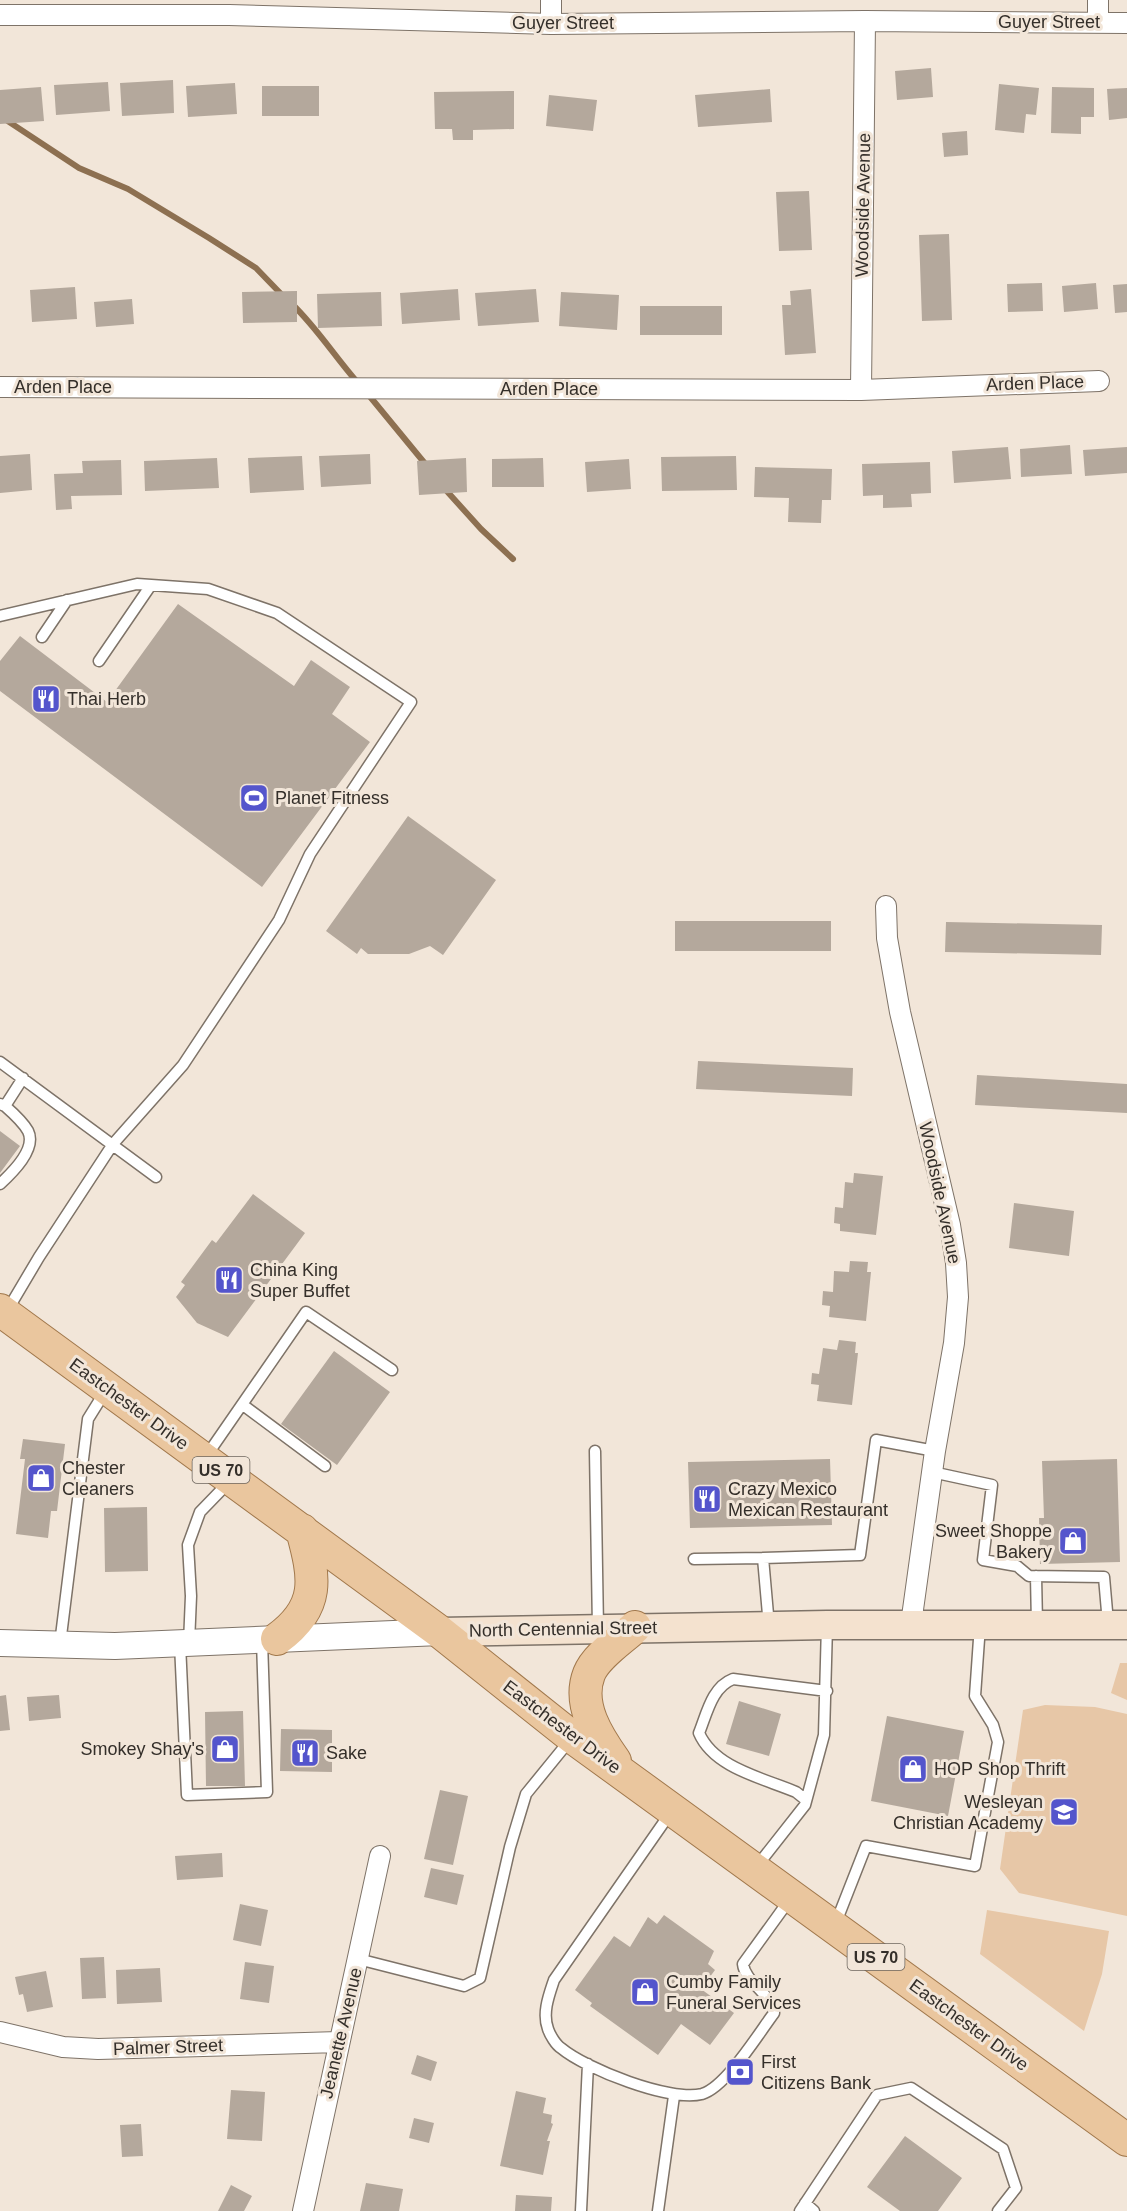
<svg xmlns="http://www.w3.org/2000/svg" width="1127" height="2211" viewBox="0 0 1127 2211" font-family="Helvetica,sans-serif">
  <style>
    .green { fill: #e7c7a7 }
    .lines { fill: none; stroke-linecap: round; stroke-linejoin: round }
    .stream { stroke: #8d7051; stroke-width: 6 }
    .building { fill: #b4a89c }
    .service-casing { stroke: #7e7368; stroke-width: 13 }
    .minor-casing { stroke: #7e7368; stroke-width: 22 }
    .tertiary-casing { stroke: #7e7368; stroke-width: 28 }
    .secondary-casing { stroke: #7e7368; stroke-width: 31 }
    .primary-casing { stroke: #a1784c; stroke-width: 34 }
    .service { stroke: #fff; stroke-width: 10 }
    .minor { stroke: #fff; stroke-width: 20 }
    .tertiary { stroke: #fff; stroke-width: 26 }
    .secondary { stroke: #f4e2cf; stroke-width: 28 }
    .primary { stroke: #eac69e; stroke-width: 32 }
    .labels { text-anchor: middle; stroke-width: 6; stroke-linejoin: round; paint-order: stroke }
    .shield { fill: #f2e6d9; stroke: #6d665e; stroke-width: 1.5 }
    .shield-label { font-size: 16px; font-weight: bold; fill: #342f2a }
    .street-label { font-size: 18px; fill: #342f2a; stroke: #f2e6d9 }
    .poi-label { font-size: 18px; fill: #342f2a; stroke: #f2e6d9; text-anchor: start }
  </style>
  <rect width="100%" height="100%" fill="#f2e6d9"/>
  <path class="green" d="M1120,1663H1127V1700L1111,1693Z
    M1045,1705L1095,1707L1127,1714V1916L1019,1893L1000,1869L1023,1710Z
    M987,1910L1109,1931L1102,1974L1084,2031L980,1954Z"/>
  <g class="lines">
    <path class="stream" d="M0,116L79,168L128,189L209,238L256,268L284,297
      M292,304C317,328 335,357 358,383
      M367,393L427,466
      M444,488L481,529L513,559"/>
  </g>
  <path class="building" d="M931,68L933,97L897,100L895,71Z
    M173,80L174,113L122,116L120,83Z
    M108,82L110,111L56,115L54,85Z
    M235,83L237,114L188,117L186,86Z
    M999,84L1039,88L1036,115L1026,114L1024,133L995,130Z
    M262,86H319V116H262Z
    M41,87L44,121L0,124V90Z
    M1052,87L1094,88V117H1081V134L1051,133Z
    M1127,88V118L1109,120L1107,89Z
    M770,89L772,122L698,127L695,95Z
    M514,91V129L473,130V140H453L452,129H435L434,92Z
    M549,95L597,100L593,131L546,126Z
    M967,131L968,155L944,157L942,133Z
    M809,191L812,250L779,251L776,192Z
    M949,234L952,320L922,321L919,235Z
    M1042,283L1043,311L1008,312L1007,284Z
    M1096,283L1098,309L1064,312L1062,286Z
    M1127,284V312L1115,313L1113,285Z
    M75,287L77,319L32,322L30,290Z
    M458,289L460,320L402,324L400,293Z
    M536,289L539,322L478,326L475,293Z
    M811,289L816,353L785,355L782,305H791L790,291Z
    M297,291V322L243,323L242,292Z
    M381,292L382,326L318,328L317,294Z
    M561,292L619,295L617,330L559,326Z
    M132,299L134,324L96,327L94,302Z
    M640,306H722V335H640Z
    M1070,445L1072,474L1021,477L1020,449Z
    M1008,447L1011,479L954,483L952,451Z
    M1127,447V473L1085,476L1083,450Z
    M30,454L32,490L0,493V456Z
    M370,454L371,484L321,487L319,456Z
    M302,456L304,490L250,493L248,458Z
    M736,456L737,490L662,491L661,457Z
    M217,458L219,488L145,491L144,461Z
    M466,458L467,492L419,495L417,461Z
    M543,458L544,487H492V459Z
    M629,459L631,489L587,492L585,462Z
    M121,460L122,495L71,496L72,509L56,510L54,474L83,473L82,461Z
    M930,462L931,493L911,494L912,507L883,508V495L863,496L862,464Z
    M755,467L832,469L831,500H822L821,523L788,522L789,498L754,497Z
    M178,604L294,686L311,660L350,687L332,714L370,742L262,887L0,691V661L20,636L107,702Z
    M408,816L496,880L443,955L430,946L409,954H368L361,948L357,954L326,931Z
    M675,921H831V951H675Z
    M946,922L1102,925L1101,955L945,952Z
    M698,1061L853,1068L852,1096L696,1089Z
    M977,1075L1127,1084V1113L975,1105Z
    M0,1131L20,1146L0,1173Z
    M854,1173L883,1176L876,1235L840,1231V1224L834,1223L835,1207L843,1208L845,1182L853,1183Z
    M253,1194L305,1233L228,1337L197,1323L176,1297L185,1285L181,1282L212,1240L216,1243Z
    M1014,1203L1074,1211L1069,1256L1009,1248Z
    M850,1261L868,1262L867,1272H871L866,1321L829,1317L830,1306L822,1305L823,1291L833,1292L834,1271L849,1272Z
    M839,1340L856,1342L855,1353H858L852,1405L817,1401L819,1385L811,1384L812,1373L819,1374L823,1348L837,1350Z
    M334,1351L390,1392L337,1465L281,1424Z
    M23,1439L65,1444L57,1511H51L48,1538L16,1534L25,1459H20Z
    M830,1459L832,1525L690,1528L688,1462Z
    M1117,1459L1120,1562L1040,1564L1039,1518H1044L1042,1461Z
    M147,1507L148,1571L105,1572L104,1508Z
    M6,1695L10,1730L0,1731V1696Z
    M59,1695L61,1718L29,1721L27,1697Z
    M739,1701L781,1714L769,1756L726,1744Z
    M243,1711L245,1786H206L205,1712Z
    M887,1716L964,1731L948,1816L871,1801Z
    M281,1729L332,1730V1772L280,1771Z
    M440,1790L468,1796L453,1865L424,1859Z
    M222,1853L223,1877L177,1880L175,1856Z
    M431,1868L464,1875L457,1905L424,1897Z
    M240,1904L268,1910L261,1946L233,1940Z
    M664,1915L714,1951L708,1964L715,1970L701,1989L734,2013L710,2045L681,2024L658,2055L590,2006L592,2003L575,1990L614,1936L630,1947L648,1917L657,1924Z
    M104,1957L106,1998L82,1999L80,1958Z
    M245,1962L274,1966L269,2003L240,1999Z
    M160,1968L162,2002L117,2004L116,1970Z
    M46,1971L53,2007L27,2012L23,1994L19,1995L15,1977Z
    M417,2055L437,2062L431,2081L411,2074Z
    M231,2090L265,2092L262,2141L227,2139Z
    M516,2091L546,2098L543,2113L552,2115L551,2123L553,2124L547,2141H550L543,2175L500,2166Z
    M414,2118L434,2123L429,2143L409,2138Z
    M141,2124L143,2156L122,2157L120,2125Z
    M905,2136L962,2178L938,2211H900L867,2187Z
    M366,2183L403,2189L399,2211H360Z
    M231,2185L252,2196L244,2211H218Z
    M516,2195L552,2197L551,2211H515Z"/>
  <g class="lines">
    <g class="service-casing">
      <path id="service" d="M0,616L137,584L208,589L277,613L411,702L310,854L279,920L183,1065L113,1144L39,1257L7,1311
        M42,637L67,600
        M99,661L151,585
        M0,1062L156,1177
        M0,1104L5,1106C13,1113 23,1122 28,1131C37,1149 12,1173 0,1184
        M5,1106L23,1078
        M243,1405L325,1466
        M595,1451L598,1628
        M205,1458L306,1312L392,1370
        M932,1472L992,1485L983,1560L1017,1566L1029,1576L1104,1577L1108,1623
        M694,1559L763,1558
        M1036,1576L1037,1624
        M769,1626L763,1558L860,1555L876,1440L935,1451
        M189,1643L191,1596L188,1545L200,1512L230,1481
        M60,1644L88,1419L106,1390
        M180,1644L187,1795L267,1792L262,1641
        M806,1800L796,1792C763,1778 714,1768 699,1733C707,1713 712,1687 733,1679L827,1691
        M671,1812L554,1980C549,1995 542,2013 548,2029C550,2035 556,2045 561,2048C586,2069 670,2102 702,2094C726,2087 759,2033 774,2013C770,1992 745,1982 743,1964L790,1899
        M757,1866L805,1805L824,1735L827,1625
        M835,1925L866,1846L975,1866L998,1742L993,1725L975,1696L980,1625
        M358,1959L464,1986L480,1978L510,1847L526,1794L570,1740
        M805,2203L814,2211
        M581,2211L588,2064
        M658,2211L674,2096
        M800,2211L877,2095L911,2088L1003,2149L1016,2188L998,2211"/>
    </g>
    <g class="minor-casing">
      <path id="minor" d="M551,0V24
        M1098,0V23
        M0,15H229L551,24L865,21L1127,23
        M0,387L861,390L1099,381
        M861,390L865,21
        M886,906L887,938L900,1012L950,1225L956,1263L958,1297L954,1343L935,1451L911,1624
        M0,2032L63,2047L98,2049L339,2042
        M303,2211L380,1856"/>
    </g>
    <g class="tertiary-casing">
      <path id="tertiary" d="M0,1643L115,1646L440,1632"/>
    </g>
    <g class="secondary-casing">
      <path id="secondary" d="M440,1632L827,1625H1127"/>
    </g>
    <g class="primary-casing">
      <path id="primary" d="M0,1310L440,1632L572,1737L1127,2140
        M277,1639C321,1607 315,1578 302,1530
        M615,1761C598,1737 577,1705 589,1674C596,1656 621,1640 635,1627"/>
    </g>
    <use href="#service" class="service"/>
    <use href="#minor" class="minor"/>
    <use href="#tertiary" class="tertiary"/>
    <use href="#secondary" class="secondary"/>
    <use href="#primary" class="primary"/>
  </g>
  <defs>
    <g id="restaurant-square" transform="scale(1.5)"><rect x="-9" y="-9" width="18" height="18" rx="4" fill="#5455cc" stroke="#f2e6d9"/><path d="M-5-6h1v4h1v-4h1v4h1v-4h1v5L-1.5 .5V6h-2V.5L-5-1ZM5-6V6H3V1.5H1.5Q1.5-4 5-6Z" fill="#fff"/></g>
    <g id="stadium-square" transform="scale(1.5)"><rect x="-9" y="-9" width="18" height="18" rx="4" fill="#5455cc" stroke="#f2e6d9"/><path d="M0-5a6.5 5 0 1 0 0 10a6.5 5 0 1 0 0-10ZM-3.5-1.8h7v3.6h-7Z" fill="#fff"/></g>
    <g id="shop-square" transform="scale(1.5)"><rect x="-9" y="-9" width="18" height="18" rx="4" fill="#5455cc" stroke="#f2e6d9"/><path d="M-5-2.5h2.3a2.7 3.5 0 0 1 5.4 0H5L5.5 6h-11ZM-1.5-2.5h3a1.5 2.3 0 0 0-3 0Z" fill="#fff"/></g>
    <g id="school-square" transform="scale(1.5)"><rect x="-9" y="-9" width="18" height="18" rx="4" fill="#5455cc" stroke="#f2e6d9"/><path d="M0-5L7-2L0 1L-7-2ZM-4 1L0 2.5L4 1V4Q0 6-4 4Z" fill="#fff"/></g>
    <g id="bank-square" transform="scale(1.5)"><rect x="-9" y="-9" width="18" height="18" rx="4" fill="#5455cc" stroke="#f2e6d9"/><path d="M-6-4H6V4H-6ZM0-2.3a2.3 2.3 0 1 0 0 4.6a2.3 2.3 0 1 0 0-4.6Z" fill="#fff"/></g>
  </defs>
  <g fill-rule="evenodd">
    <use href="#restaurant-square" x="46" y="699"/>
    <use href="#stadium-square" x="254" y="798"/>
    <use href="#restaurant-square" x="229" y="1280"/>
    <use href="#shop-square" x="41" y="1478"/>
    <use href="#restaurant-square" x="707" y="1499"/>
    <use href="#shop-square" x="1073" y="1541"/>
    <use href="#shop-square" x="225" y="1749"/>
    <use href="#restaurant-square" x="305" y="1753"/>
    <use href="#shop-square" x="913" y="1769"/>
    <use href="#school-square" x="1064" y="1812"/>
    <use href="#shop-square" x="645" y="1992"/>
    <use href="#bank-square" x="740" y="2072"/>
  </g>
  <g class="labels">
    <g class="shield">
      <rect x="192.5" y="1457" width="57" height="26" rx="4.5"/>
      <rect x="847.5" y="1944" width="57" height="26" rx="4.5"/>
    </g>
    <g class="shield-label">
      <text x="221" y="1476">US 70</text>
      <text x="876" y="1963">US 70</text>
    </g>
    <g class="street-label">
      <text x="1049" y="28">Guyer Street</text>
      <text x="563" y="29">Guyer Street</text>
      <text transform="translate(863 205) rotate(-89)" y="6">Woodside Avenue</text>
      <text transform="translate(1035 383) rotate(-2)" y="6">Arden Place</text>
      <text x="63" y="393">Arden Place</text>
      <text x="549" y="395">Arden Place</text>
      <text transform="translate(940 1193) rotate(78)" y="6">Woodside Avenue</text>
      <text transform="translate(129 1404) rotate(36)" y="6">Eastchester Drive</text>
      <text transform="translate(563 1629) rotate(-1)" y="6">North Centennial Street</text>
      <text transform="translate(562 1727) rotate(37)" y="6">Eastchester Drive</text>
      <text transform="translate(969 2025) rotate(36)" y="6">Eastchester Drive</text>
      <text transform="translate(341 2033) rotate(-77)" y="6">Jeanette Avenue</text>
      <text transform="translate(168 2047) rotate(-2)" y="6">Palmer Street</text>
    </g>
    <g class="poi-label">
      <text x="67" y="705">Thai Herb</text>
      <text x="275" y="804">Planet Fitness</text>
      <text x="250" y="1276">China King<tspan x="250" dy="21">Super Buffet</tspan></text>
      <text x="62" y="1474">Chester<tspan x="62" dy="21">Cleaners</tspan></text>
      <text x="728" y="1495">Crazy Mexico<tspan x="728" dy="21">Mexican Restaurant</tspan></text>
      <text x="1052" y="1537" text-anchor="end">Sweet Shoppe<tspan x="1052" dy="21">Bakery</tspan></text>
      <text x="204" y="1755" text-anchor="end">Smokey Shay's</text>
      <text x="326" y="1759">Sake</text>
      <text x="934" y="1775">HOP Shop Thrift</text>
      <text x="1043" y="1808" text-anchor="end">Wesleyan<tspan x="1043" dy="21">Christian Academy</tspan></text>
      <text x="666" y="1988">Cumby Family<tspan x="666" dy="21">Funeral Services</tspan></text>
      <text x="761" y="2068">First<tspan x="761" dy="21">Citizens Bank</tspan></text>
    </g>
  </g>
</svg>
